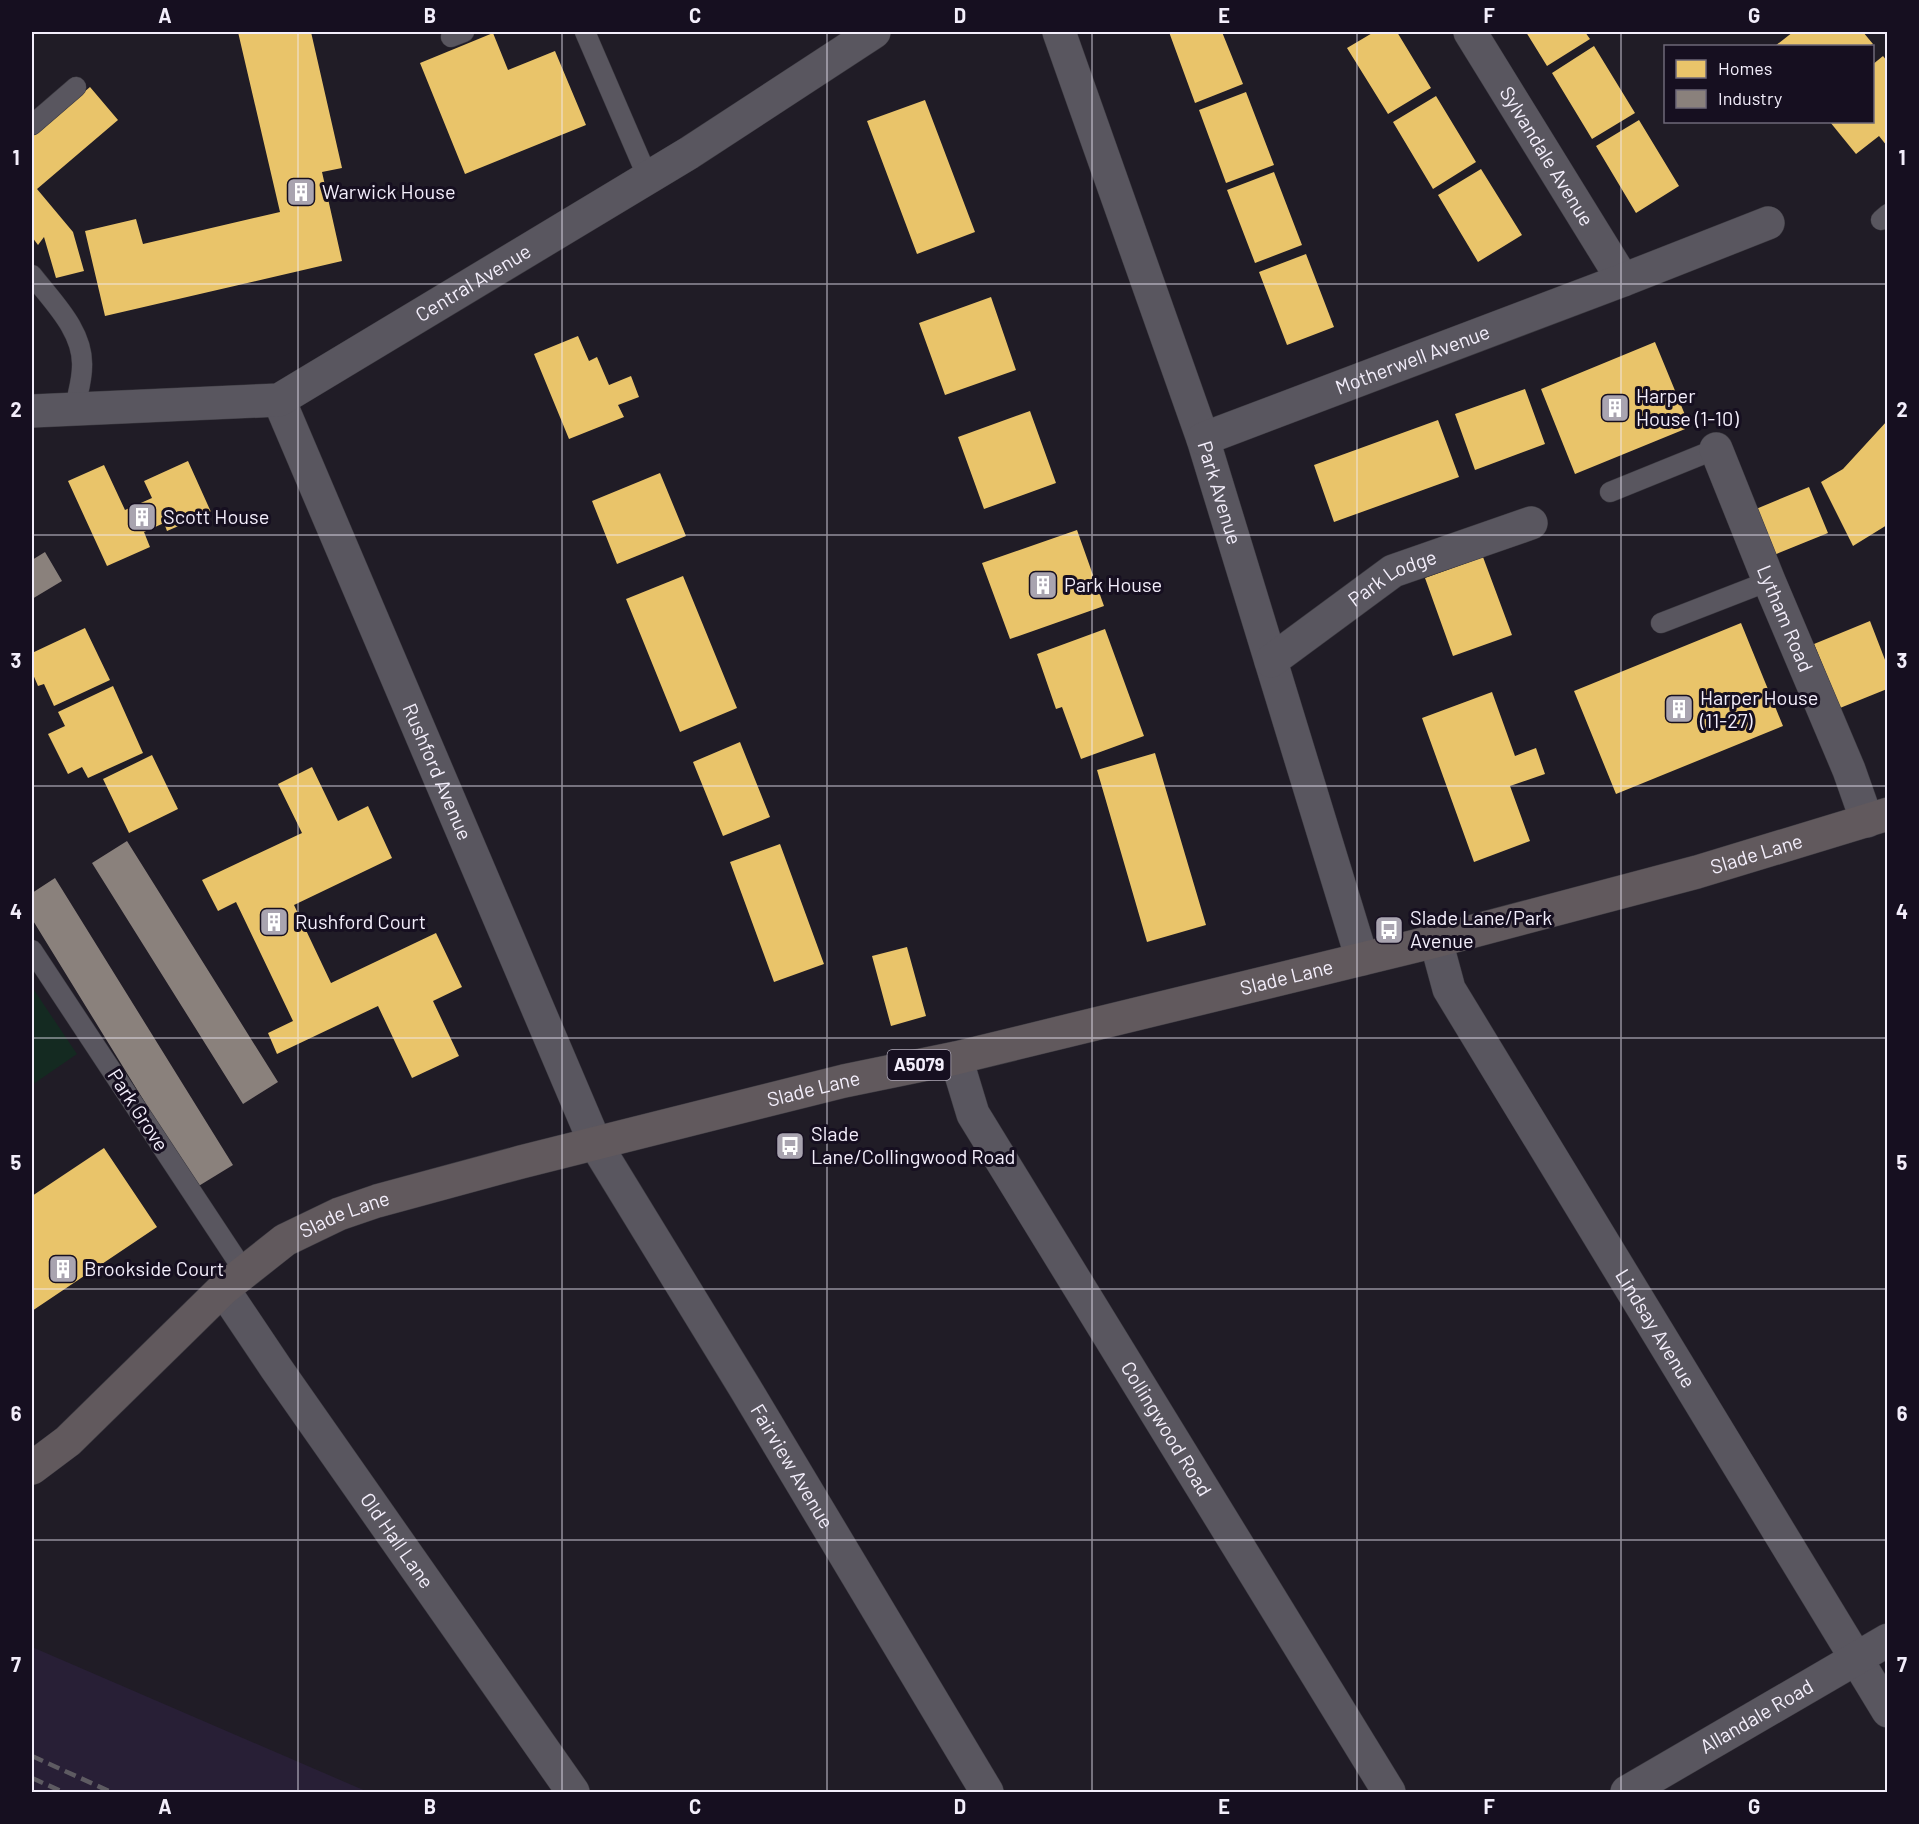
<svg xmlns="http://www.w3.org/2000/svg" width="1919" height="1824" viewBox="0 0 1919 1824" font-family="Barlow,sans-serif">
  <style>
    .built { fill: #281f36 }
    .green { fill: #142a21 }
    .homes { fill: #e9c46a }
    .industry { fill: #8a817c }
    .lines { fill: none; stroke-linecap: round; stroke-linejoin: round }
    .service-casing { stroke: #3c3a41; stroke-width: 21 }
    .minor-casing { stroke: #3c3a41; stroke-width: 34 }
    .primary-casing { stroke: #3c3a41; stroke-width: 34 }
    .service { stroke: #59565f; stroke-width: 20 }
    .minor { stroke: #59565f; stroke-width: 33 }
    .primary { stroke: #61595d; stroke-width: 33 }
    .rail { stroke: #5e5b62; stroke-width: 4.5; stroke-dasharray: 12 6; stroke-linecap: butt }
    .grid { fill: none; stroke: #f3eefb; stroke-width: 1.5; stroke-opacity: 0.55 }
    .labels { text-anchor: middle; stroke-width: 6; stroke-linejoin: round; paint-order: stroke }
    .shield { fill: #160f20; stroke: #b1abb9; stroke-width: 1.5 }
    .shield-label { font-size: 18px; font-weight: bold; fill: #f3eefb }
    .street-label { font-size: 20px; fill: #f3eefb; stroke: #160f20 }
    .poi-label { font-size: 20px; fill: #f3eefb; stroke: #160f20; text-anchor: start }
    .neatline { fill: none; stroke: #f3eefb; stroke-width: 2 }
    .grid-label { font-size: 20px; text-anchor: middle; font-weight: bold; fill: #f3eefb }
  </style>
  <rect width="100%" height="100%" fill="#201c26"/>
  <path class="built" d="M32,1647L368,1792H32Z"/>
  <path class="green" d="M32,987L77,1054L32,1085Z"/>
  <path class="homes" d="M238,32H311L342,168L322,172L342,261L105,316L85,231L136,219L143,244L280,212Z
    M1169,32H1222L1243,84L1195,103Z
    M1374,32H1397L1431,88L1388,114L1347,48Z
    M1526,32H1585L1590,39L1547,66Z
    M1793,32H1863L1873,44L1869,46H1775Z
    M493,33L508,70L555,51L586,125L465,174L420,63Z
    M1594,46L1635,113L1592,139L1552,73Z
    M1883,56L1887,61V146L1879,136L1856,154L1830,122H1872V65Z
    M90,87L118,120L37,189L73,232L84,271L56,278L44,237L38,245L32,237V136Z
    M1246,92L1274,165L1226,183L1199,110Z
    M1436,96L1476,162L1433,189L1393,122Z
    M925,100L975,232L917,254L867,121Z
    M1639,120L1679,186L1636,213L1596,146Z
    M1481,169L1522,235L1478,262L1438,195Z
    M1274,172L1302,245L1255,263L1227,190Z
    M1306,254L1334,327L1287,345L1259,272Z
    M991,297L1016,370L945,395L919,323Z
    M578,336L589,361L597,357L609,385L631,376L639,397L618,405L624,417L569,439L534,354Z
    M1655,342L1690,427L1575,474L1541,389Z
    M1525,389L1545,444L1475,470L1455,414Z
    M1030,411L1056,483L984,509L958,437Z
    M1438,420L1459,477L1334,522L1314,465Z
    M1887,421V525L1853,546L1821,482L1843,469Z
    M188,461L211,512L167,531L164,523L144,532L150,547L107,566L68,481L104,465L125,510L152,498L144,481Z
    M660,473L686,536L617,564L592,501Z
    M1809,487L1828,533L1774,555L1756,509Z
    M1077,530L1104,606L1010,639L982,563Z
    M1483,557L1512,635L1453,656L1425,578Z
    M683,576L737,708L680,732L626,599Z
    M1870,621L1887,665V689L1840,708L1814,644Z
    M1741,623L1783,726L1616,794L1574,691Z
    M85,628L110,680L54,706L44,684L38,686L32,672V653Z
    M1105,629L1144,736L1081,759L1062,707L1056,709L1037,654Z
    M113,686L143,753L88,778L82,767L68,774L48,734L65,726L58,712Z
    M1492,692L1515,756L1536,748L1545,774L1510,786L1530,841L1474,862L1422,718Z
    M740,742L770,817L723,836L693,762Z
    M1155,753L1206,925L1147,942L1097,770Z
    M152,755L178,809L129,833L103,779Z
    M312,767L338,821L368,806L392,858L294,905L331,983L436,933L462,987L433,1001L459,1056L412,1078L378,1006L277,1054L268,1033L293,1021L236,902L218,911L202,880L302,833L278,784Z
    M780,844L824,964L774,982L730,862Z
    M907,947L926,1016L891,1026L872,956Z
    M104,1148L157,1227L32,1311V1196Z"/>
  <path class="industry" d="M45,552L62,581L32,599V560Z
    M127,841L278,1082L243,1104L92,863Z
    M55,878L233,1165L197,1187L32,919V893Z"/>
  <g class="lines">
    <g class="service-casing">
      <path id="service" d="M585,32L648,178
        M451,37L464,32
        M32,125L76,87
        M1881,220L1888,214
        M32,275C52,301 84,331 82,367C82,381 77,395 75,409
        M1610,492L1716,449
        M1661,623L1769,581
        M32,950L244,1271"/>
    </g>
    <g class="minor-casing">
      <g id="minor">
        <path id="s1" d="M1059,32L1203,439L1362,959"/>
        <path id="s2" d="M1470,32L1623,280"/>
        <path id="s3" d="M279,400L595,1143L745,1388L987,1792"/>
        <path id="s4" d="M32,411L279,400L689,153L874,32"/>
        <path id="s5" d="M1203,439L1623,280L1768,223"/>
        <path id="s6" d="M1716,449L1769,581L1849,770L1867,821"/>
        <path id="s7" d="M1271,661L1393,571L1531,523"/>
        <path id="s8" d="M1436,941L1449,989L1888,1711"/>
        <path id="s9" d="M956,1058L973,1114L1389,1792"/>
        <path id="s10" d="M223,1289L276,1368L573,1792"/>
        <path id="s11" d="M1627,1792L1888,1640"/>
      </g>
    </g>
    <g class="primary-casing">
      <g id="primary">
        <path id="s12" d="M32,1468L68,1441L223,1289L285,1240L339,1214L377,1201L521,1162L844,1081L956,1058L1436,941L1697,872L1888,814"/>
      </g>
    </g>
    <use href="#service" class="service"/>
    <use href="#minor" class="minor"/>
    <use href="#primary" class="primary"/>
    <path class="rail" d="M32,1756L111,1792
      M32,1778L63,1792"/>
  </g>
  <path class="grid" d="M298,32V1792M562,32V1792M827,32V1792M1092,32V1792M1357,32V1792M1621,32V1792M32,284H1888M32,535H1888M32,786H1888M32,1038H1888M32,1289H1888M32,1540H1888"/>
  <defs>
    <g id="building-square" transform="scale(1.5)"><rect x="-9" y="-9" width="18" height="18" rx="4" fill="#a9a4b0" stroke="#160f20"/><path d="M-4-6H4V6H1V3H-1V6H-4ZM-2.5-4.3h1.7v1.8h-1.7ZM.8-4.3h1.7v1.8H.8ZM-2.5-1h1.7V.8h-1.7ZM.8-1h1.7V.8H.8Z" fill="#fff"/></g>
    <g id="bus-square" transform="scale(1.5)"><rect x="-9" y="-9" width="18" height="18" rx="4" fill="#a9a4b0" stroke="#160f20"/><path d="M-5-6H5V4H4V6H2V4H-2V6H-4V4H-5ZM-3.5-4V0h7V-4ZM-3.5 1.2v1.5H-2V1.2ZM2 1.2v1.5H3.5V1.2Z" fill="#fff"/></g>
  </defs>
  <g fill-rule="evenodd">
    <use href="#building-square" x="301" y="192"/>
    <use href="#building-square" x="1615" y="408"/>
    <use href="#building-square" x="142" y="517"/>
    <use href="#building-square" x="1043" y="585"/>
    <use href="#building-square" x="1679" y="709"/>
    <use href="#building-square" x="274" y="922"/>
    <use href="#bus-square" x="1389" y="930"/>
    <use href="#bus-square" x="790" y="1146"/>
    <use href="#building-square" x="63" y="1269"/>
  </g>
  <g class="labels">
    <rect class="shield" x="887.5" y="1050" width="63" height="30" rx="4.5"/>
    <g class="shield-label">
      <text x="919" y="1071">A5079</text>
    </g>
    <g class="street-label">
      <text dy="7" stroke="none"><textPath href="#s2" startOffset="146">Sylvandale Avenue</textPath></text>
      <text dy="7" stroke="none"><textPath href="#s4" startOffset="474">Central Avenue</textPath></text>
      <text dy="7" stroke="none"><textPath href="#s5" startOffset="224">Motherwell Avenue</textPath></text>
      <text dy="7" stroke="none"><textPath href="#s1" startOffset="488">Park Avenue</textPath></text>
      <text dy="7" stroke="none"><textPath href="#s7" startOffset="148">Park Lodge</textPath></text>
      <text dy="7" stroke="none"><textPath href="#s6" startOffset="183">Lytham Road</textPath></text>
      <text dy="7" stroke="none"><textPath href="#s3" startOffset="404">Rushford Avenue</textPath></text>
      <text dy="7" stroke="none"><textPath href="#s12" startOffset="1864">Slade Lane</textPath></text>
      <text dy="7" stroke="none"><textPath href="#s12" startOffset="1378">Slade Lane</textPath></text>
      <text dy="7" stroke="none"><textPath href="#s12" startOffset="892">Slade Lane</textPath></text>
      <text transform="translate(138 1110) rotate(57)" y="7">Park Grove</text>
      <text dy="7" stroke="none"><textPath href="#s12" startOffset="406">Slade Lane</textPath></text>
      <text dy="7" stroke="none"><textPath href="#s8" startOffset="447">Lindsay Avenue</textPath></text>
      <text dy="7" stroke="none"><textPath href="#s9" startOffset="428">Collingwood Road</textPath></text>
      <text dy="7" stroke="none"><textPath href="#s3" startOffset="1186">Fairview Avenue</textPath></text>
      <text dy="7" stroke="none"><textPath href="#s10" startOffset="306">Old Hall Lane</textPath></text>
      <text dy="7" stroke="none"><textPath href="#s11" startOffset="150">Allandale Road</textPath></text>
    </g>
    <g class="poi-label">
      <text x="322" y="199">Warwick House</text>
      <text x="1636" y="403">Harper<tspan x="1636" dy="23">House (1-10)</tspan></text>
      <text x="163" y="524">Scott House</text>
      <text x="1064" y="592">Park House</text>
      <text x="1700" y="705">Harper House<tspan x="1700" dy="23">(11-27)</tspan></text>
      <text x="1410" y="925">Slade Lane/Park<tspan x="1410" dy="23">Avenue</tspan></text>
      <text x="295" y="929">Rushford Court</text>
      <text x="811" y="1141">Slade<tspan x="811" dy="23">Lane/Collingwood Road</tspan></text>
      <text x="84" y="1276">Brookside Court</text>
    </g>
  </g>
  <rect width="1919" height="1824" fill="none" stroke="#160f20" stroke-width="66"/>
  <rect x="1664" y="45" width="210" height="78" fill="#160f20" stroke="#6e6878" stroke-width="1.5"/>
  <rect x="1676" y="60" width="30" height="18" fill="#e9c46a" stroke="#6e6878" stroke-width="1.5"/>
  <text x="1718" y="75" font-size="18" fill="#f3eefb">Homes</text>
  <rect x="1676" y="90" width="30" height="18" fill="#8a817c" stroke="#6e6878" stroke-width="1.5"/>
  <text x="1718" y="105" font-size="18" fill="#f3eefb">Industry</text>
  <rect x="33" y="33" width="1853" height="1758" class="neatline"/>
  <g class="grid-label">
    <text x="165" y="23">A</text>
    <text x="430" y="23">B</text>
    <text x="695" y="23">C</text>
    <text x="960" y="23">D</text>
    <text x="1224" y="23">E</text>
    <text x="1489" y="23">F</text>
    <text x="1754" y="23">G</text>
    <text x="16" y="165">1</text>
    <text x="1902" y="165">1</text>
    <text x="16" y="417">2</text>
    <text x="1902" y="417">2</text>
    <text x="16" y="668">3</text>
    <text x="1902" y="668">3</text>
    <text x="16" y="919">4</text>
    <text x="1902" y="919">4</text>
    <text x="16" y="1170">5</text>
    <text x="1902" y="1170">5</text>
    <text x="16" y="1421">6</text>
    <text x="1902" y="1421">6</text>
    <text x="16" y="1672">7</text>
    <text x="1902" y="1672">7</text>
    <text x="165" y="1814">A</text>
    <text x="430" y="1814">B</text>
    <text x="695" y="1814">C</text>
    <text x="960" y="1814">D</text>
    <text x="1224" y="1814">E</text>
    <text x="1489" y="1814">F</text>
    <text x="1754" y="1814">G</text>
  </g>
</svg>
